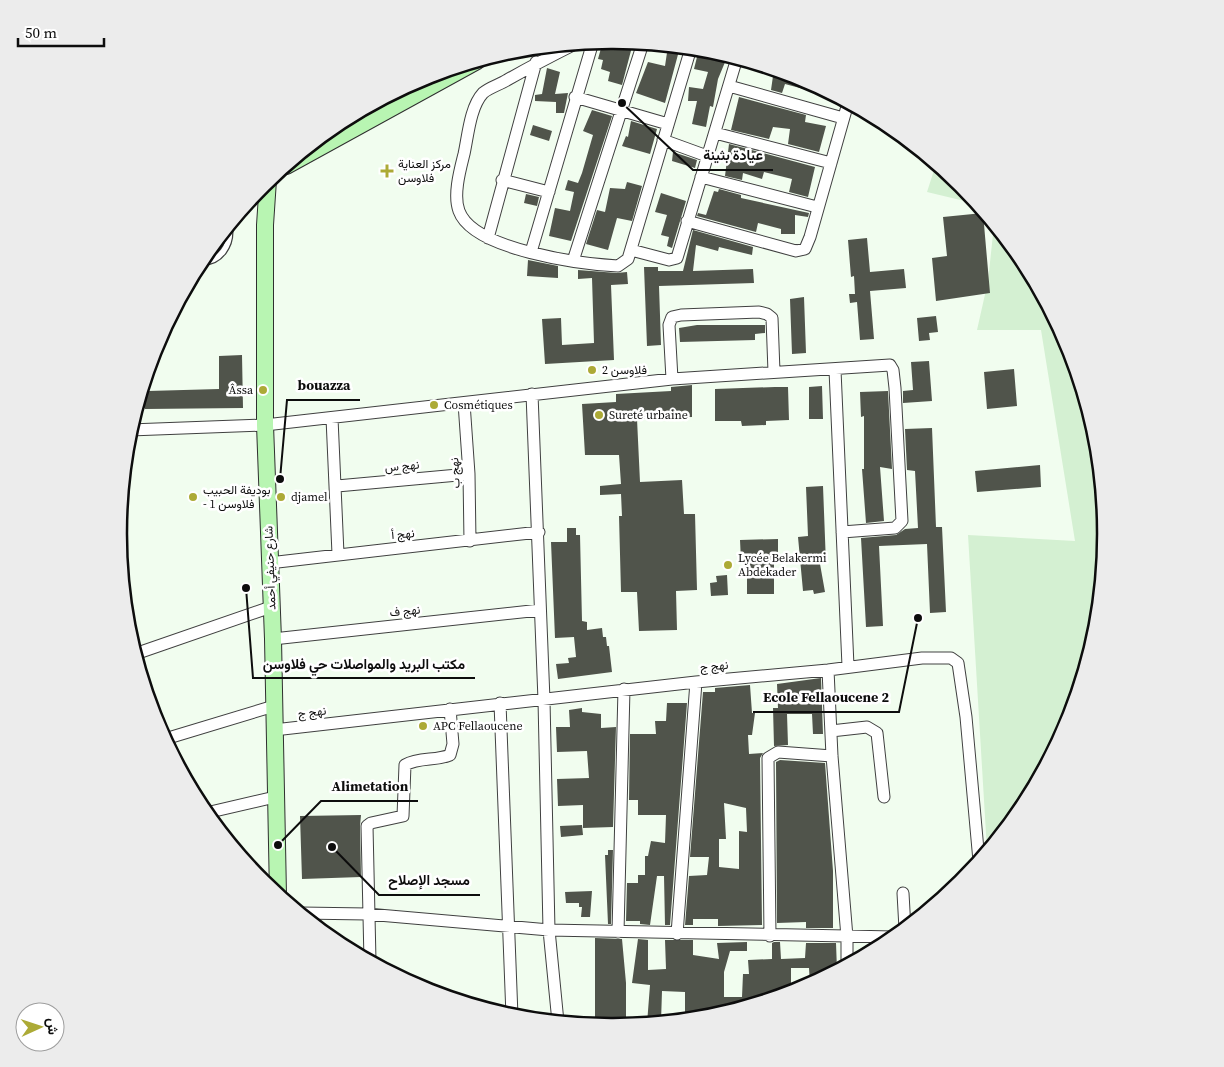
<svg xmlns="http://www.w3.org/2000/svg" width="1224" height="1067" viewBox="0 0 1224 1067" font-family="'Source Serif 4',Vazirmatn,serif">
  <style>
    .farmland { fill: #d4f0d2 }
    .building { fill: #50544b; fill-rule: evenodd }
    .lines { fill: none; stroke-linecap: round; stroke-linejoin: round }
    .lane-casing { stroke: #404040; stroke-width: 8 }
    .street-casing { stroke: #404040; stroke-width: 13 }
    .secondary-casing { stroke: #2f2f2f; stroke-width: 18 }
    .lane { stroke: #fff; stroke-width: 5.5 }
    .street { stroke: #fff; stroke-width: 11 }
    .secondary { stroke: #b8f5b2; stroke-width: 16 }
    .poi-dot { fill: #acaa36; stroke: #fff; stroke-width: 2 }
    .labels { text-anchor: middle; stroke-width: 5; stroke-linejoin: round; paint-order: stroke }
    .poi-label { font-size: 12px; fill: #0d0d0d; stroke: #fff; text-anchor: start }
    .street-label { font-size: 12px; fill: #0d0d0d; stroke: #fff }
    .rim { fill: none; stroke: #0d0d0d; stroke-width: 2.5 }
    .leader { fill: none; stroke: #0d0d0d; stroke-width: 2 }
    .callout-dot { fill: #0d0d0d; stroke: #fff; stroke-width: 2 }
    .callout-label { font-size: 14px; text-anchor: middle; font-weight: bold; fill: #0d0d0d; stroke: #fff; stroke-width: 5; stroke-linejoin: round; paint-order: stroke }
  </style>
  <rect width="100%" height="100%" fill="#f1fdef"/>
  <path class="farmland" d="M936,164L961,185L977,204L927,192Z
    M994,225L1022,260L1068,345L1096,438L1105,534L1096,630L1068,723L1022,808L987,850L968,535L1075,541L1041,330H977L988,281Z"/>
  <path class="building" d="M612,40L633,43L622,85L608,81L610,72L601,69L603,60L598,59L603,41Z
    M668,46L680,47L665,103L636,93L648,62L665,66Z
    M699,49L728,55L718,79L713,107L710,106L706,127L692,124L697,101H688L689,87L703,89L708,72L694,69Z
    M547,68L560,72L555,94L568,93L564,113H556V102L535,101V95L542,94Z
    M774,69L801,78L827,91L826,95L785,84L782,93L771,90Z
    M739,97L806,115L805,122L826,126L819,152L788,144L790,129L773,127L769,139L731,130Z
    M592,110L612,116L571,241L549,236L555,208L570,211L574,192L565,190L568,180L578,183L582,173L593,135L583,131Z
    M631,121L657,129L650,154L622,146L626,136L628,137Z
    M533,125L552,131L549,141L530,135Z
    M729,144L815,167L808,197L789,192L792,179L764,172L762,179L743,173L742,180L725,176Z
    M673,152L697,160L695,168L672,161Z
    M627,182L642,186L632,221L617,218L608,250L586,244L597,210L605,212L610,188L625,189Z
    M719,189L741,195V198L809,213L808,217L795,215V234H781V229L758,223L756,232L697,216L698,213L706,215L714,191L718,192Z
    M661,193L686,201L672,248L667,246L669,237L661,235L667,215L655,212Z
    M526,194L539,197L537,206L524,203Z
    M983,213L990,293L936,301L932,258L947,256L943,217Z
    M693,230L753,247L752,255L719,247L718,251L696,245L693,271L753,269L754,283L659,286L661,345L647,346L644,267H658V271H683Z
    M867,238L870,272L904,269L906,288L870,291L874,339L860,340L857,302L850,303L849,294H855L854,276L851,277L848,240Z
    M528,260L558,266V278L527,276Z
    M578,270L617,273L627,272L628,284L611,285L614,360L545,364L542,319L561,318L562,345L594,343L592,278L578,279Z
    M804,297L806,353L792,354L790,299Z
    M936,316L938,332L929,333L930,340L919,341L917,318Z
    M697,325H765V333L755,334V340L680,342L679,328Z
    M242,355L243,408L145,409L144,407H139L143,388L148,391L219,389V356Z
    M929,361L932,401L903,403V391L913,390L911,362Z
    M1014,369L1017,406L987,409L984,372Z
    M692,385V417L637,419L640,482L682,480L684,514H695L697,590L676,591L677,630L639,631L637,592H621L619,516H622L621,494L600,495V486L621,484L619,455H585L582,404L616,402V394L671,391V387Z
    M822,386L823,419H809V387Z
    M775,387H788L789,420L766,421V425L742,426L741,421H715V389Z
    M888,391L892,469L880,467L884,521L866,523L862,469H864V416L861,417L860,392Z
    M932,428L936,527H942L946,612L930,613L927,544L879,546L883,626L866,627L861,538L896,535L905,529L918,528L915,471L907,470L905,429Z
    M1040,465L1041,487L977,492L975,471Z
    M823,486L826,564H820L825,592L814,594L813,590L803,591L798,537L808,536L806,487Z
    M567,528H576V535H580L582,621L587,622V630L602,628L603,637H606L607,646H609L612,672L558,679L556,664L569,663L568,658L576,657L574,637L555,638L551,542H567Z
    M778,539V560H774V594H747V561H741L740,540Z
    M727,575L728,595L711,596L710,583L717,582L716,576Z
    M821,678L823,734H813L812,714H787L788,745L774,746L773,708H778L777,684Z
    M750,685L752,713H755L752,735H748L749,754L763,753L760,758L762,925L718,926V919H693V925H685L689,876L707,875L709,857H690L703,692H715V688ZM724,803L746,808L747,832L739,831V869L719,867V839H726Z
    M667,703H687L670,925H665L664,876H657L650,925L640,924V921H626L627,883H638V875H645V856H648L651,841L665,843L666,815H638V800H629L630,734H656L655,721H666Z
    M582,708V712L601,714V728L616,727L613,827L583,828V805L558,806L557,779L589,778L587,751L557,752L556,727H570L569,710Z
    M780,760L825,763L833,871V928H806V922L777,923L776,762Z
    M361,815L360,826L361,877L302,879L300,816Z
    M582,825L583,835L561,837L560,826Z
    M608,850H613L611,924H608L605,855H608Z
    M592,891L590,917H581L582,907H579V903H566L565,892Z
    M595,938L622,939L626,983V1024L595,1023Z
    M638,939L648,940V970L666,969L665,940H693V955L719,959L717,943L747,942V951H730L724,972V997H742L743,974H749L748,960L772,959V943L774,942H780L781,959L805,958L806,943H836L837,970L810,985L809,968H791V992L708,1018L685,1020V992L662,991L661,1022L647,1024L650,985L632,983Z"/>
  <g class="lines">
    <g class="lane-casing">
      <path id="lane" d="M200,262C220,263 232,245 229,226"/>
    </g>
    <g class="street-casing">
      <path id="street" d="M577,43C553,55 530,67 507,80C499,85 490,87 483,93C470,107 468,136 464,154C460,170 453,195 459,211C473,250 581,264 618,266L628,259L691,48
        M729,86L843,118
        M575,97L668,124
        M715,133L831,163
        M663,140L707,156
        M701,177L817,207
        M502,180L549,192
        M687,221L796,251L805,249L810,237L848,103
        M488,238L536,62
        M631,250L669,260L677,258L737,58
        M531,252L593,42
        M573,261L643,43
        M835,370L848,666
        M672,379L669,325L672,317L681,315L759,312L767,314L772,318L774,372
        M532,394L544,700L549,930L558,1022
        M464,403L469,474L470,541
        M332,418L338,554
        M130,430L265,425L672,379L890,365L893,370L895,388L902,521L895,528L842,532
        M337,486L469,474
        M121,512V561
        M269,563L539,532
        M273,639L540,610
        M135,654L271,607
        M828,670L832,756L847,937V965
        M500,703L512,1016
        M274,730L696,682L828,670L922,658H951L958,663L966,717L979,861
        M831,731L867,727L877,733L884,797
        M165,739L274,706
        M206,813L275,797
        M903,893L905,929
        M301,913L367,914L549,930L894,937
        M618,932L624,689
        M677,934L696,682
        M770,936L768,758L778,752L832,756
        M370,961L367,826L371,823L403,816L405,765C419,757 436,761 450,755L453,744L450,709"/>
    </g>
    <g class="secondary-casing">
      <path id="secondary" d="M286,166L477,61
        M268,180L265,225V425L273,639L278,895"/>
    </g>
    <use href="#lane" class="lane"/>
    <use href="#street" class="street"/>
    <use href="#secondary" class="secondary"/>
  </g>
  <g class="poi-dot">
    <path d="M384.5 163.5h5v5h5v5h-5v5h-5v-5h-5v-5h5z"/>
    <circle cx="592" cy="370" r="5"/>
    <circle cx="263" cy="390" r="5"/>
    <circle cx="434" cy="405" r="5"/>
    <circle cx="599" cy="415" r="5"/>
    <circle cx="193" cy="497" r="5"/>
    <circle cx="281" cy="497" r="5"/>
    <circle cx="728" cy="565" r="5"/>
    <circle cx="423" cy="726" r="5"/>
  </g>
  <g class="labels">
    <g class="poi-label">
      <text x="398" y="168">مركز العناية<tspan x="398" dy="14">فلاوسن</tspan></text>
      <text x="602" y="374">فلاوسن 2</text>
      <text x="253" y="394" text-anchor="end">Âssa</text>
      <text x="444" y="409">Cosmétiques</text>
      <text x="609" y="419">Sureté urbaine</text>
      <text x="203" y="494">بوديفة الحبيب<tspan x="203" dy="14">- فلاوسن 1</tspan></text>
      <text x="291" y="501">djamel</text>
      <text x="738" y="562">Lycée Belakermi<tspan x="738" dy="14">Abdekader</tspan></text>
      <text x="433" y="730">APC Fellaoucene</text>
    </g>
    <g class="street-label">
      <text transform="translate(402 466) rotate(-5)" y="4">نهج س</text>
      <text transform="translate(455 473) rotate(-93)" y="4">نهج ب</text>
      <text transform="translate(403 534) rotate(-5)" y="4">نهج أ</text>
      <text transform="translate(270 568) rotate(-92)" y="4">شارع حنيفي أحمد</text>
      <text transform="translate(405 611) rotate(-6)" y="4">نهج ف</text>
      <text transform="translate(714 666) rotate(-5)" y="4">نهج ج</text>
      <text transform="translate(312 712) rotate(-7)" y="4">نهج ج</text>
    </g>
  </g>
  <path d="M0 0H1224V1067H0ZM611 49H613A484 484 0 0 1 1097 533V534A484 484 0 0 1 613 1018H611A484 484 0 0 1 127 534V533A484 484 0 0 1 611 49Z" fill="#ececec" fill-rule="evenodd"/>
  <path class="rim" d="M611 49H613A484 484 0 0 1 1097 533V534A484 484 0 0 1 613 1018H611A484 484 0 0 1 127 534V533A484 484 0 0 1 611 49Z"/>
  <path class="leader" d="M622 103L693 170H773M280 479L287 400H360M246 588L253 678H475M918 618L899 712H753M278 845L321 801H418M332 847L379 895H480"/>
  <g class="callout-dot">
    <circle cx="622" cy="103" r="5"/>
    <circle cx="280" cy="479" r="5"/>
    <circle cx="246" cy="588" r="5"/>
    <circle cx="918" cy="618" r="5"/>
    <circle cx="278" cy="845" r="5"/>
    <circle cx="332" cy="847" r="5"/>
  </g>
  <g class="callout-label">
    <text x="733" y="160">عيادة بثينة</text>
    <text x="324" y="390">bouazza</text>
    <text x="364" y="669">مكتب البريد والمواصلات حي فلاوسن</text>
    <text x="826" y="702">Ecole Fellaoucene 2</text>
    <text x="370" y="791">Alimetation</text>
    <text x="429" y="885">مسجد اﻹصلاح</text>
  </g>
  <g transform="translate(40 1027) rotate(87)"><circle r="24" fill="#ffffff" stroke="#9e9e9e"/>
  <path d="M0-4L9 19L0 12L-9 19Z" fill="#acaa36"/>
  <text y="-8" font-size="14" font-weight="bold" text-anchor="middle" fill="#0d0d0d">ش</text>
  </g>
  <path d="M18 38v8h86v-8" fill="none" stroke="#0d0d0d" stroke-width="2.5"/>
  <text x="25" y="38" font-size="15" fill="#0d0d0d" stroke="#ffffff" stroke-width="4" paint-order="stroke">50 m</text>
</svg>
